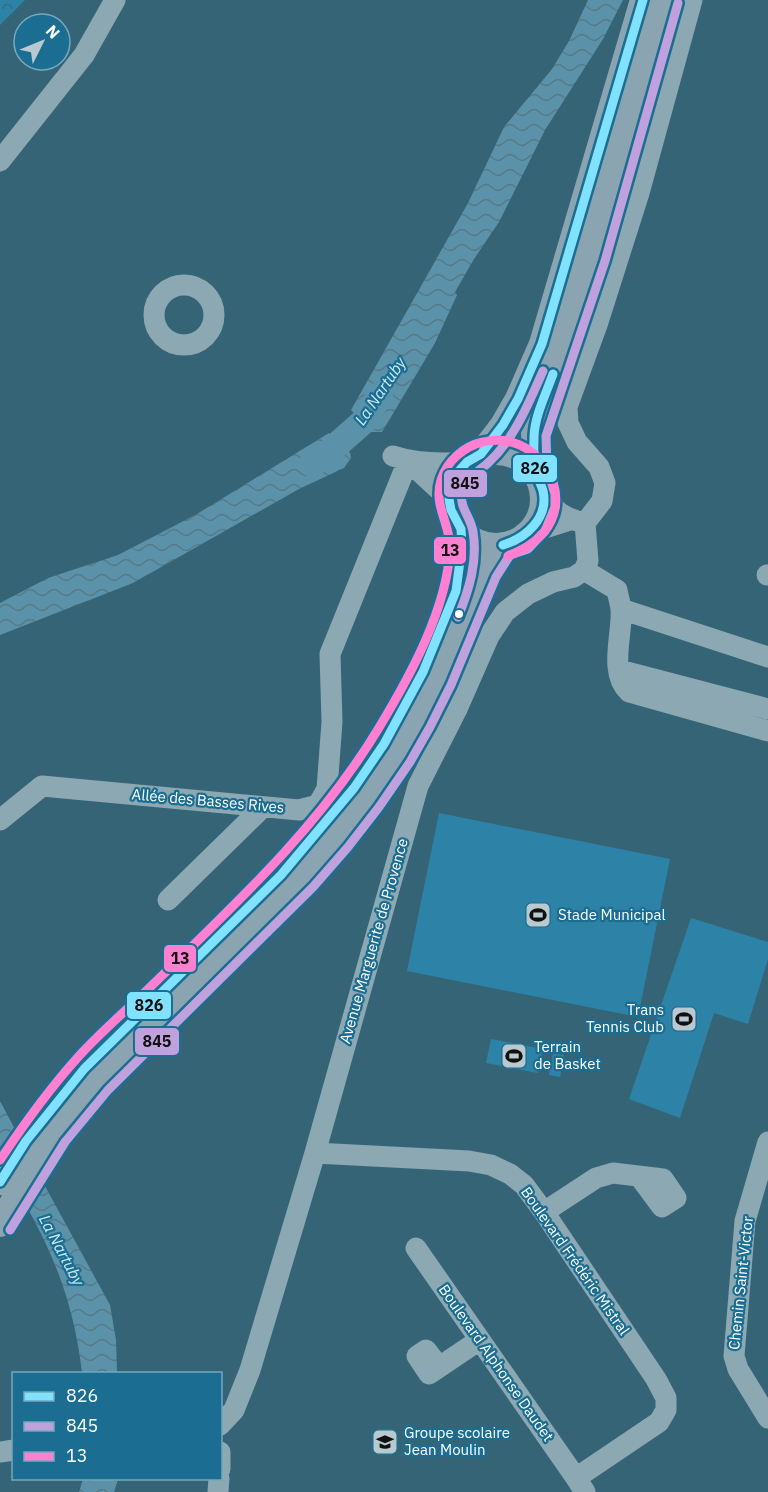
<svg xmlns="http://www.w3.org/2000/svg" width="768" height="1492" viewBox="0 0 768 1492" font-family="'IBM Plex Sans',sans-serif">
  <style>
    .grass { fill: #2c83a7 }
    .forest { fill: url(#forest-crowns) }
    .water { fill: url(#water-waves) }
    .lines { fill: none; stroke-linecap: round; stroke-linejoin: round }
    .river { stroke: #5b92a9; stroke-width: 26 }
    .minor { stroke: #8ba8b3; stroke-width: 21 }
    .major { stroke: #8aa5b1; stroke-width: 26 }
    .bus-1-casing { stroke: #1b6e92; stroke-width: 14 }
    .bus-2-casing { stroke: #1b6e92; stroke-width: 14 }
    .bus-3-casing { stroke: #1b6e92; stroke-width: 14 }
    .bus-1 { stroke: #80e2ff; stroke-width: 9 }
    .bus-2 { stroke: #bea1dd; stroke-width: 9 }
    .bus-3 { stroke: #ff80d0; stroke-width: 9 }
    .bus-dot { fill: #fff; stroke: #1b6e92; stroke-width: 2 }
    .labels { text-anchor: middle; stroke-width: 4.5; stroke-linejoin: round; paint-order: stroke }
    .street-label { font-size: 15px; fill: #fff; stroke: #1b6e92 }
    .poi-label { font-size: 15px; fill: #fff; stroke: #1b6e92; text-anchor: start }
    .water-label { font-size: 16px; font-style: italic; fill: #c9ebf8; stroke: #1b6e92 }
    .line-badge { stroke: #1b6e92; stroke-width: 2 }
    .pale-badge-label { font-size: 16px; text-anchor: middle; font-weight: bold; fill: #111 }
  </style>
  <defs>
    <pattern id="forest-crowns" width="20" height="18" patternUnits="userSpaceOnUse" patternTransform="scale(1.5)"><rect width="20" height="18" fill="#2c83a7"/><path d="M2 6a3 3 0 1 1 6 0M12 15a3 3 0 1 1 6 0" fill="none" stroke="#3a6a7e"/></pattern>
    <pattern id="water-waves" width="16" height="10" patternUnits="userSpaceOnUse" patternTransform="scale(1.5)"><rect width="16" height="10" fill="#5b92a9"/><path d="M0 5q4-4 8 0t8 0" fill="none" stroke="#567a88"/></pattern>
  </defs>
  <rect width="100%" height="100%" fill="#366477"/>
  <path class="grass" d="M439,813L670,859L638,1017L407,971Z
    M691,918L768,942V959L748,1024L714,1013L680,1118L629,1099Z
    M491,1039L543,1049L538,1073L486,1063Z
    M553,1053L564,1055L560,1077L549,1075Z"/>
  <path class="forest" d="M0,0H25L0,25Z"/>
  <path class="water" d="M588,0H623L603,39L545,130L499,222L474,259L455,292L457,295L435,343L382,432H372L351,410L468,203L504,127L552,69L569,41Z
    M329,433L350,453L351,458L344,468L299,489L133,583L0,635V603L48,578L118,555L147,540L197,514Z
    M0,1101L17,1133L0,1159Z
    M40,1177L110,1305L116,1340L117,1373H82C75,1310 56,1257 24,1202Z
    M83,1479V1478L118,1479L114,1492H79Z"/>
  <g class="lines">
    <path class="river" d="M312,464L321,459L364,421L380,395"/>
    <path class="minor" d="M0,161L84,55L115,0
      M154 315a30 30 0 1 1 60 0a30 30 0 1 1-60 0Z
      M393,456C417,464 443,464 467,462
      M408,461L449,499
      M585,523L602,501L605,483L599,467L577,442L568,423L567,407L597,325L639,193L692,0
      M529,533L570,520
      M584,570L617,590C618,596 620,602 621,609C623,634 608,672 629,692L768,731
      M767,575H768
      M621,609L768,657
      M619,670L768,709
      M0,820L42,786L299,810L318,805L327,789L332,722L330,654L408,461
      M168,900L263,807
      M768,1142L745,1221L734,1356L738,1369L768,1418
      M315,1153L469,1161L491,1165L510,1174L524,1185L544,1212L656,1379L666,1398V1410L659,1422L576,1478L585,1492
      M544,1212L596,1178L613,1173L663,1179L676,1198L662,1207L639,1176
      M416,1248L576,1478
      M439,1367L426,1350L417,1356L429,1374L475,1343L480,1340
      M220,1425L234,1410L250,1370L315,1153L418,786L457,709L489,636L505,612L528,594L553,582L574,577L584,570L588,561L585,523C566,519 556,512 543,497
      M0,1452L14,1450
      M220,1452V1469
      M218,1492L219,1478"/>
    <path class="major" d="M449 499a47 47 0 1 1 94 0a47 47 0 1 1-94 0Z
      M481,454L503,425L518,399L542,344L643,0
      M535,471L534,434L593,258L666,0
      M0,1182C25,1142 52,1104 84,1069C99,1053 116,1037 132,1021C182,973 233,925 281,875C345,808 397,732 433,647C450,608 465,572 461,529
      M0,1224L35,1165L55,1135L99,1082L305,878L339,839L369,800L400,755L419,722L440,680L485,572L503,545"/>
    <g class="bus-1-casing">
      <path id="bus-1" d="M503,545C526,538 549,518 543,491C541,483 536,477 535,469C533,458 534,447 534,436C535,415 546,394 553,374
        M0,1182L26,1141L84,1069L281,875L354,788L384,744L423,672L456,591L462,546L461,529L451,510L449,499L451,485L458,472L467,462L481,454L503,425L518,399L542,344L643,0"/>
    </g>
    <g class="bus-2-casing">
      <path id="bus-2" d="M458,617C469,590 478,561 473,532C471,517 459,508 462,492C466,475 478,473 489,462C515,438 529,402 543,371
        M10,1230L65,1142L108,1090L313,887L348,847L379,807L410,762L430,727L451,685L496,577L510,555L528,549L545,531L555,507V494L547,468L546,436L605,261L678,3"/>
    </g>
    <g class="bus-3-casing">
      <path id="bus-3" d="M0,1160C24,1124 50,1088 79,1056C99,1034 121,1015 142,995C228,911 318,830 380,726C410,676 447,609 450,549C451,525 433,506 441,480C447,461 464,446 483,442C536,429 577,492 544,532C533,545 522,550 508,556"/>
    </g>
    <use href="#bus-1" class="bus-1"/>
    <use href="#bus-2" class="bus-2"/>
    <use href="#bus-3" class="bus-3"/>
  </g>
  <defs>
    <g id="stadium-square" transform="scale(1.35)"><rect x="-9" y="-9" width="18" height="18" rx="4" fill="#b9c9cf" stroke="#1b6e92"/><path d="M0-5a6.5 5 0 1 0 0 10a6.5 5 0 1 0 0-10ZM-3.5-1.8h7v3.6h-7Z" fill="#111"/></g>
    <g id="school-square" transform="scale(1.35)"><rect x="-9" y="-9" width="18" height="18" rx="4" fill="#b9c9cf" stroke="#1b6e92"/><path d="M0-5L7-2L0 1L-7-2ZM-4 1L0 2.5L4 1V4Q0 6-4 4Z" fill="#111"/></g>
  </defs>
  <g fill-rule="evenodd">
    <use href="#stadium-square" x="538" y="915"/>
    <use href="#stadium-square" x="684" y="1019"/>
    <use href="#stadium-square" x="514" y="1056"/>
    <use href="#school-square" x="385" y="1442"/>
  </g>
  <circle class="bus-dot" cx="459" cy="614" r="5"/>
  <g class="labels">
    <g class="street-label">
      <text transform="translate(208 801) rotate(5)" y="5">Allée des Basses Rives</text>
      <text transform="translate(374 941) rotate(-74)" y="5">Avenue Marguerite de Provence</text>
      <text transform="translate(575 1261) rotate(55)" y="5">Boulevard Frédéric Mistral</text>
      <text transform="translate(741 1283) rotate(-84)" y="5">Chemin Saint-Victor</text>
      <text transform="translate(496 1363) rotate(55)" y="5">Boulevard Alphonse Daudet</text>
    </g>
    <g class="poi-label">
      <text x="558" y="920">Stade Municipal</text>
      <text x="664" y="1015" text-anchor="end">Trans<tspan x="664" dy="17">Tennis Club</tspan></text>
      <text x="534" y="1052">Terrain<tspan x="534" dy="17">de Basket</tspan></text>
      <text x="404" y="1438">Groupe scolaire<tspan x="404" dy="17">Jean Moulin</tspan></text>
    </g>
    <g class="water-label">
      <text transform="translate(380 391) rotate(-56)" y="6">La Nartuby</text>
      <text transform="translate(62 1250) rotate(62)" y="6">La Nartuby</text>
    </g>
  </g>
  <g class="line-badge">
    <rect x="512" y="454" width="46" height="29" rx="6" fill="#80e2ff"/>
    <rect x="443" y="469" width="45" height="29" rx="6" fill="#bea1dd"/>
    <rect x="433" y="536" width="34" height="29" rx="6" fill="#ff80d0"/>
    <rect x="163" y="944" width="34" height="29" rx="6" fill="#ff80d0"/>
    <rect x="126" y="991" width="46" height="29" rx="6" fill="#80e2ff"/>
    <rect x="134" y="1027" width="46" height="29" rx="6" fill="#bea1dd"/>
  </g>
  <g class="pale-badge-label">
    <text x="535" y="474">826</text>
    <text x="465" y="489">845</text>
    <text x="450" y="556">13</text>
    <text x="180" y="964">13</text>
    <text x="149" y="1011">826</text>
    <text x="157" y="1047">845</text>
  </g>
  <rect x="12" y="1372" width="210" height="108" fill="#1b6e92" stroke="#76a8be" stroke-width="1.5"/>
  <rect x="24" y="1392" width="30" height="9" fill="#80e2ff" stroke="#76a8be" stroke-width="1.5"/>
  <text x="66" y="1402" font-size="18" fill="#ffffff">826</text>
  <rect x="24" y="1422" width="30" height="9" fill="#bea1dd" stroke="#76a8be" stroke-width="1.5"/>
  <text x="66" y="1432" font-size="18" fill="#ffffff">845</text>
  <rect x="24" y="1452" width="30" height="9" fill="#ff80d0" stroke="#76a8be" stroke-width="1.5"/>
  <text x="66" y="1462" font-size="18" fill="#ffffff">13</text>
  <g transform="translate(42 42) rotate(47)"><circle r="28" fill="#1b6e92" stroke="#76a8be" stroke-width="1.5"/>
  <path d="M0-4.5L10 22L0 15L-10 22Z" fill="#b9c9cf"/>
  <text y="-9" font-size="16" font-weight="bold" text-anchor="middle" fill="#ffffff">N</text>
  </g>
</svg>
